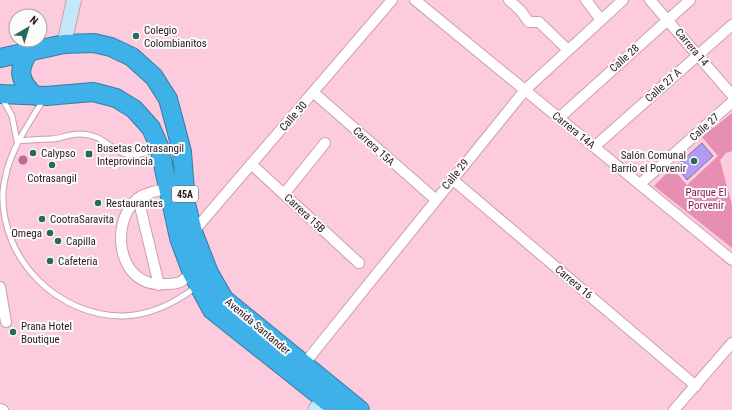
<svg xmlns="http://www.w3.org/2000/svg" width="732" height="410" viewBox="0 0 732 410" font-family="'Roboto Condensed',sans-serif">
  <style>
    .green { fill: #e68fb2 }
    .building { fill: #b19bf5; stroke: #7d749b }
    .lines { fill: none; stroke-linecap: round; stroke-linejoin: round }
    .lane-casing { stroke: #cd9eb0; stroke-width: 7 }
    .street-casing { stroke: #cd9eb0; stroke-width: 12 }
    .secondary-casing { stroke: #cd9eb0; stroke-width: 16 }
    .highway-casing { stroke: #387ba2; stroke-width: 20 }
    .lane { stroke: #fff; stroke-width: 5 }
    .street { stroke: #fff; stroke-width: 10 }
    .secondary { stroke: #c5e8f8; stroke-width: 14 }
    .highway { stroke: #3fb1e9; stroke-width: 18 }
    .tree { fill: #c06993 }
    .poi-dot { fill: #286a59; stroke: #fcfcfc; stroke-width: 1.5 }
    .labels { text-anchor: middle; stroke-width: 4; stroke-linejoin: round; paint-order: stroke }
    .shield { fill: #fcfcfc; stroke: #695c61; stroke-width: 1 }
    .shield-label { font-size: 10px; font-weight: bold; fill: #2a181f }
    .poi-label { font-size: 11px; fill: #2a181f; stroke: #fcfcfc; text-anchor: start }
    .street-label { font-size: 11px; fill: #2a181f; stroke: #fcfcfc }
    .park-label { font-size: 11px; fill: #8e1957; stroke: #fcfcfc }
  </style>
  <rect width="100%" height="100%" fill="#fccbdd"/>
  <path class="green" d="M732,113V151L726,153L720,160L732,205V248L654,186L672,168L687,185L718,156L702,137Z"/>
  <path class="building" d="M702,143L713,156L687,180L676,166Z"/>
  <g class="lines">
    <g class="lane-casing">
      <path id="lane" d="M2,98L12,116L17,141
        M44,99C25,129 6,156 3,192C0,260 59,317 124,316C151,315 175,303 196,287
        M17,141C29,140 39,139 51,139C61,139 70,133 81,134C114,135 114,169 156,148"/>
    </g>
    <g class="street-casing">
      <path id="street" d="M415,0L732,260
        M509,0L521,11L529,22H539L568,50
        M586,0L601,20
        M650,0L732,95
        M313,92L435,199
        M559,118L690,0
        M594,147L732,25
        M251,164L359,263
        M452,179L696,386
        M640,184L732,102
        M169,188C159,191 145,192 137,199C108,225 119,289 165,284C169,284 176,284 180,282C184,280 188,276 192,273
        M284,194L325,143
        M138,198L159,285
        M193,232L392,0
        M0,287L6,322
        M304,364L525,90L623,0
        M0,409L3,410
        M674,410L732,343"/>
    </g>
    <g class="secondary-casing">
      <path id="secondary" d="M64,44L74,0
        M315,410L324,399"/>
    </g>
    <g class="highway-casing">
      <path id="highway" d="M30,50C17,69 18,80 35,96
        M0,58L64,44L94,43L111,47L132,57L154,77L168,99L175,125L182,152L186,204L193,232L209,273L224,299L360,410
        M0,94L46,96L93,92L116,98L134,109L151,128L159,146L179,238L192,273L212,310L338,410"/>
    </g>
    <use href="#lane" class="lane"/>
    <use href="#street" class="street"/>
    <use href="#secondary" class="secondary"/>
    <use href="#highway" class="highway"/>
  </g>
  <circle class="tree" cx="23" cy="160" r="4.5"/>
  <g class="poi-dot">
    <circle cx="136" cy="36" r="4"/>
    <circle cx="33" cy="153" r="4"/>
    <rect x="85" y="150" width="8" height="8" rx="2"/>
    <circle cx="694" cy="161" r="4"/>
    <circle cx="52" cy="165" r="4"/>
    <circle cx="98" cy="203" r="4"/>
    <circle cx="42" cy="219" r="4"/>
    <circle cx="50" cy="233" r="4"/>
    <circle cx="58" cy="241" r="4"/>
    <circle cx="50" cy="261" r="4"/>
    <circle cx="13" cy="332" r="4"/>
  </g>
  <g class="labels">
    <rect class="shield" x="172" y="186" width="26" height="16" rx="3"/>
    <g class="shield-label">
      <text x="185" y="198">45A</text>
    </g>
    <g class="poi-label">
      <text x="144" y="34">Colegio<tspan x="144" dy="13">Colombianitos</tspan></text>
      <text x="97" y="152">Busetas Cotrasangil<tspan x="97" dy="13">Inteprovincia</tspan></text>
      <text x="41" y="157">Calypso</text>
      <text x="686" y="159" text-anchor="end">Salón Comunal<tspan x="686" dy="13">Barrio el Porvenir</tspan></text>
      <text x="52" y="182" text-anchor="middle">Cotrasangil</text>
      <text x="106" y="207">Restaurantes</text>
      <text x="50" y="223">CootraSaravita</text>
      <text x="42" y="237" text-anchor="end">Omega</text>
      <text x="66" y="245">Capilla</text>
      <text x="58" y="265">Cafeteria</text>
      <text x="21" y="330">Prana Hotel<tspan x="21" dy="13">Boutique</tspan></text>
    </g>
    <g class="street-label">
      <text transform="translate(692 47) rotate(50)" y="4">Carrera 14</text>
      <text transform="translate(624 58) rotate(-42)" y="4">Calle 28</text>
      <text transform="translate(663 85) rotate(-42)" y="4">Calle 27 A</text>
      <text transform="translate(293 116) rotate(-49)" y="4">Calle 30</text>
      <text transform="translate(704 127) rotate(-42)" y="4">Calle 27</text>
      <text transform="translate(574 130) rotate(39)" y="4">Carrera 14A</text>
      <text transform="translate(374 146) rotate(42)" y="4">Carrera 15A</text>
      <text transform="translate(455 174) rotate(-51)" y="4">Calle 29</text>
      <text transform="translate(305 213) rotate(43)" y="4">Carrera 15B</text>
      <text transform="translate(574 282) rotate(40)" y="4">Carrera 16</text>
      <text transform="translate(258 326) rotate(40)" y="4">Avenida Santander</text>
    </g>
    <g class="park-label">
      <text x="706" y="196">Parque El<tspan x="706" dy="13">Porvenir</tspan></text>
    </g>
  </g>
  <g transform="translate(28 28) rotate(38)"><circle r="19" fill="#fcfcfc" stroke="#a8a1a4"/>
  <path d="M0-3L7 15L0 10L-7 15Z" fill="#286a59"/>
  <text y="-6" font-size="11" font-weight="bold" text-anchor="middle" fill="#2a181f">N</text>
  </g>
</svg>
